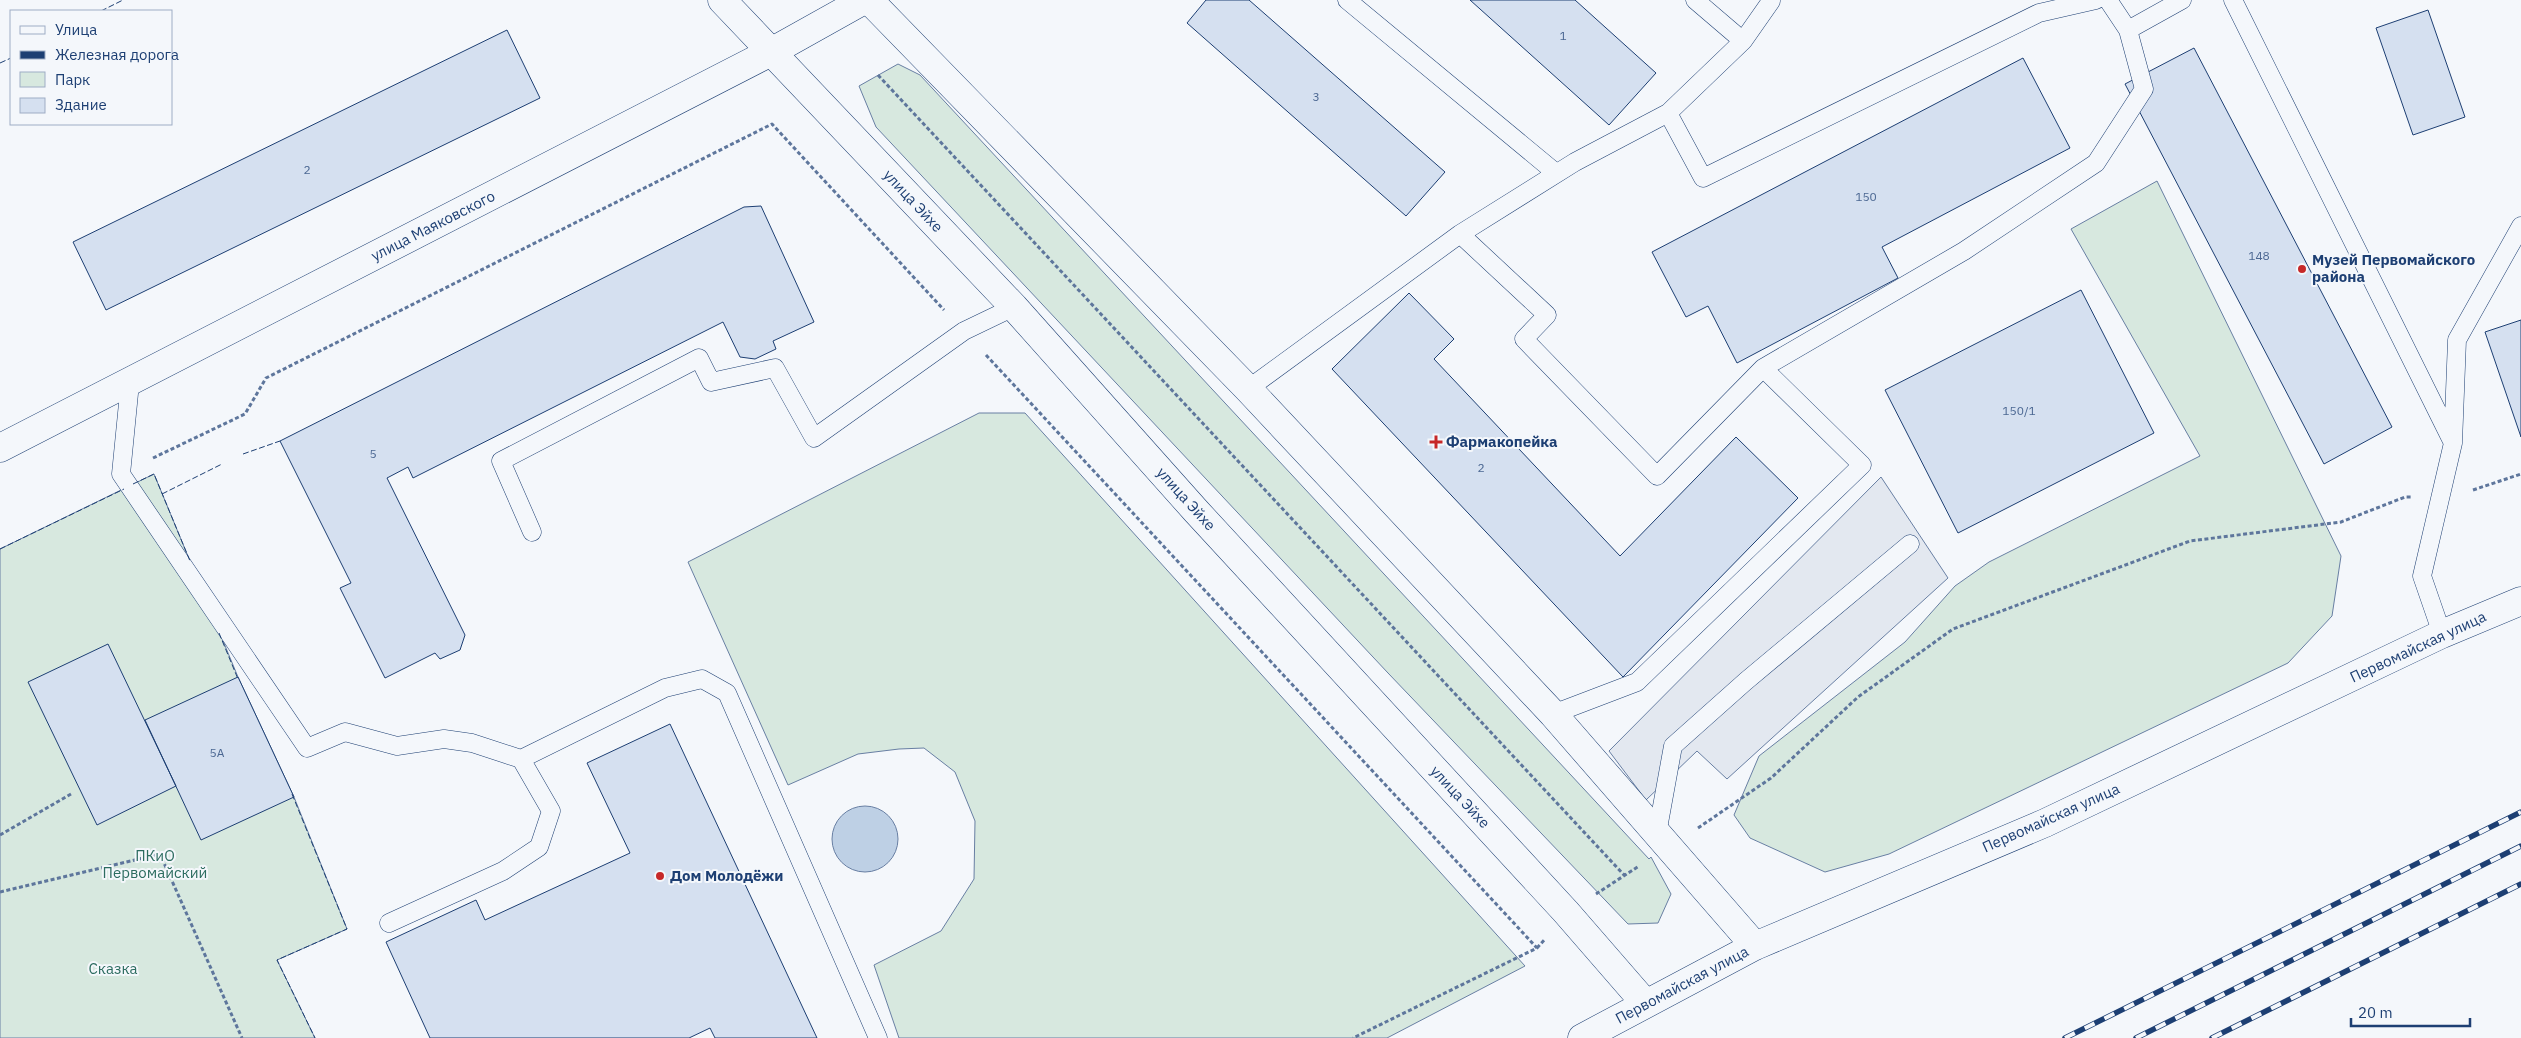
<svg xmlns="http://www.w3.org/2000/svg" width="2521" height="1038" viewBox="0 0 2521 1038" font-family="'IBM Plex Sans',sans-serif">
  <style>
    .green { fill: #d7e8df; stroke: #687fa3 }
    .parking { fill: #e3e8f0; stroke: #687fa3 }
    .water { fill: #bed0e5; stroke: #687fa3 }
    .building { fill: #d5e0f0; stroke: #1d3f73 }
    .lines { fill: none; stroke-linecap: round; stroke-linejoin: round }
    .lane-casing { stroke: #1d3f73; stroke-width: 19 }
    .street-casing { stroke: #1d3f73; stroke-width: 29 }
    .secondary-casing { stroke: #1d3f73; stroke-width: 29 }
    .path { stroke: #5e769c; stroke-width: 3; stroke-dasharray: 4 2.5; stroke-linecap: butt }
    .lane { stroke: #f4f7fb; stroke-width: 18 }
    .street { stroke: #f4f7fb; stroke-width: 28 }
    .secondary { stroke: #f4f7fb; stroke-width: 28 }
    .rail-casing { stroke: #1d3f73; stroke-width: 5.5 }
    .rail { stroke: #f4f7fb; stroke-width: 4; stroke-dasharray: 11; stroke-linecap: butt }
    .fence { stroke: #1d3f73; stroke-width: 1; stroke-dasharray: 6 2.5; stroke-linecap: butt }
    .poi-dot { fill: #c62828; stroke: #f4f7fb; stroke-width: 2 }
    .labels { text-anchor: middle; stroke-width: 4; stroke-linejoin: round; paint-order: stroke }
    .number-label { font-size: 12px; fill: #4b6792 }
    .street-label { font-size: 15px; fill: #1d3f73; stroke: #f4f7fb }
    .poi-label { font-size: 15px; font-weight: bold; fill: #1d3f73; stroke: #f4f7fb; text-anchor: start }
    .park-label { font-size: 15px; fill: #2c6c60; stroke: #f4f7fb }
  </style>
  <rect width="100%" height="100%" fill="#f4f7fb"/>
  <path class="green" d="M898,64L920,75L1649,859L1651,857L1671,894L1658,923L1628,924L1388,673L876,127L859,86Z
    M2157,181L2341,556L2332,616L2288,663L1889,854L1825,872L1750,838L1734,815L1759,756L1905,642L1955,586L1989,562L2200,456L2071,229Z
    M979,413H1025L1525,966L1387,1038H899L874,965L941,931L974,879L975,821L955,772L924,748L899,749L858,754L788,785L688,562Z
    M154,474L238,677L294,797L347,929L277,960L315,1038H0V549Z"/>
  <path class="parking" d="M1881,477L1948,578L1727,779L1697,751L1646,800L1609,751Z"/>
  <path class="water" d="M832 839a33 33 0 1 1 66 0a33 33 0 1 1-66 0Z"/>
  <path class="building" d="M1206,0H1249L1445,172L1406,216L1187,23Z
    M1470,0H1575L1656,73L1609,125Z
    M2428,10L2465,117L2413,135L2376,28Z
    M507,30L540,98L106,310L73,242Z
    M2194,48L2392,427L2324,464L2125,84Z
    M2023,58L2070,148L1882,247L1898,278L1737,363L1708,306L1686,317L1652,252Z
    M761,206L814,322L773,341L776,349L755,359L740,357L723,322L413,478L408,467L387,478L465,635L460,650L440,659L435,653L385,678L340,588L351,583L280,441L744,207Z
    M2081,290L2154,433L1958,533L1885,390Z
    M1409,293L1454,339L1434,359L1620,556L1736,437L1798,498L1623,677L1332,369Z
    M2521,320V437L2485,332Z
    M108,644L176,786L97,825L28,682Z
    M238,677L294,797L201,840L145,720Z
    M670,724L817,1038H715L710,1028L689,1038H430L386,942L476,900L485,920L630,853L587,763Z"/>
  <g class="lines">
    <g class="lane-casing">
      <path id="lane" d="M1347,0L1556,173
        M2108,0L2128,30L2182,0
        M2233,0L2453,443
        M1743,41L1771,1
        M1668,113L1743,41L1695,0
        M1460,234L1547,315L1524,339L1657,476L1763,368L1964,251L2096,163L2144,89L2128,30
        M130,383L121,474L307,748L345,732L397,746L444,739L472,743L521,759L665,688L702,679L727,693L878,1038
        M1248,389L1460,234L1575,162L1668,113L1703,178L2039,13L2096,0
        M532,532L501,461L699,358L711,382L775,368L814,438L964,331L1014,307
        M2442,634L2422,576L2453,443L2457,340L2521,226
        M1553,714L1637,682L1862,465L1763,368
        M1657,834L1673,746L1746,681L1910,544
        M389,923L503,871L539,847L551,811L521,759"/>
    </g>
    <g class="street-casing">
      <path id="street" d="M0,448L771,52L864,0"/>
    </g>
    <g class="secondary-casing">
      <path id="secondary" d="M722,0L1014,307L1196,511L1566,912L1645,1003
        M869,0L1248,389L1553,714L1755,946
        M1582,1038L1755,946L2045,823L2442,634L2521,601"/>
    </g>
    <path class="path" d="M878,75L1624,875
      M986,355L1537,948L1353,1038
      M153,458L245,414L266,378L772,124L944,310
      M2473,490L2521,474
      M1698,828L1771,778L1858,697L1953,629L2190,541L2341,522L2405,497H2411
      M0,835L71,794
      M0,892L160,854L242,1038
      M1596,894L1639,866
      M1537,948L1545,939"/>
    <use href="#lane" class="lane"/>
    <use href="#street" class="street"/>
    <use href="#secondary" class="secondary"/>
    <g class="rail-casing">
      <path id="rail" d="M2065,1038L2521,812
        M2136,1038L2521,846
        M2212,1038L2521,884"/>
    </g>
    <use href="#rail" class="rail"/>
    <path class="fence" d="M101,11L123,0
      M0,63L11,58
      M243,454L280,441
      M133,484L154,474L190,561
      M162,494L222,464
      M0,549L124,489
      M219,633L238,679
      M292,794L347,929L277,960L315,1038"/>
  </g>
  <g class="poi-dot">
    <circle cx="2302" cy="269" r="5"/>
    <path d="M1433.5 434.5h5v5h5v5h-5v5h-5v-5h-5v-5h5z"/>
    <circle cx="660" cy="876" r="5"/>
  </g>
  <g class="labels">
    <g class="number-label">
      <text x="1563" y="40">1</text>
      <text x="1316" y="101">3</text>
      <text x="307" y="174">2</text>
      <text x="1866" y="201">150</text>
      <text x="2259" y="260">148</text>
      <text x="2019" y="415">150/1</text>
      <text x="373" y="458">5</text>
      <text x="1481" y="472">2</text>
      <text x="217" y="757">5А</text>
    </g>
    <g class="street-label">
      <text transform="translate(913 201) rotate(47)" y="5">улица Эйхе</text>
      <text transform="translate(433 226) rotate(-27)" y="5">улица Маяковского</text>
      <text transform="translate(1186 499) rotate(48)" y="5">улица Эйхе</text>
      <text transform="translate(2418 647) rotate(-25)" y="5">Первомайская улица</text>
      <text transform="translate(1460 797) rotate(47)" y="5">улица Эйхе</text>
      <text transform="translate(2051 818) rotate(-24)" y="5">Первомайская улица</text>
      <text transform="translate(1682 985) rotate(-28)" y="5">Первомайская улица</text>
    </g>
    <g class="poi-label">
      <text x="2312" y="265">Музей Первомайского<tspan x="2312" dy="17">района</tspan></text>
      <text x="1446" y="447">Фармакопейка</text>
      <text x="670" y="881">Дом Молодёжи</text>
    </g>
    <g class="park-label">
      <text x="155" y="861">ПКиО<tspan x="155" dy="17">Первомайский</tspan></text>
      <text x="113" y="974">Сказка</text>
    </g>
  </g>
  <rect x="10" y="10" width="162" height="115" fill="#f4f7fb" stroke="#9eadc5"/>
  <rect x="20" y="26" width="25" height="8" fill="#f4f7fb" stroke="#9eadc5"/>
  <text x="55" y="35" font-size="15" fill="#1d3f73">Улица</text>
  <rect x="20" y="51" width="25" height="8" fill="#1d3f73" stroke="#9eadc5"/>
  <text x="55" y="60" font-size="15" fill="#1d3f73">Железная дорога</text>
  <rect x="20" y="72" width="25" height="15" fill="#d7e8df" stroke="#9eadc5"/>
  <text x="55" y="85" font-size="15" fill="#1d3f73">Парк</text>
  <rect x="20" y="98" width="25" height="15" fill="#d5e0f0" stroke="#9eadc5"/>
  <text x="55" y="110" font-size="15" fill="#1d3f73">Здание</text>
  <path d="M2351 1018v8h119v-8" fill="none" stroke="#1d3f73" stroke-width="2.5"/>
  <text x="2358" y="1018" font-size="15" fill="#1d3f73" stroke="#f4f7fb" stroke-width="4" paint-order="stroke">20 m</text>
</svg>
